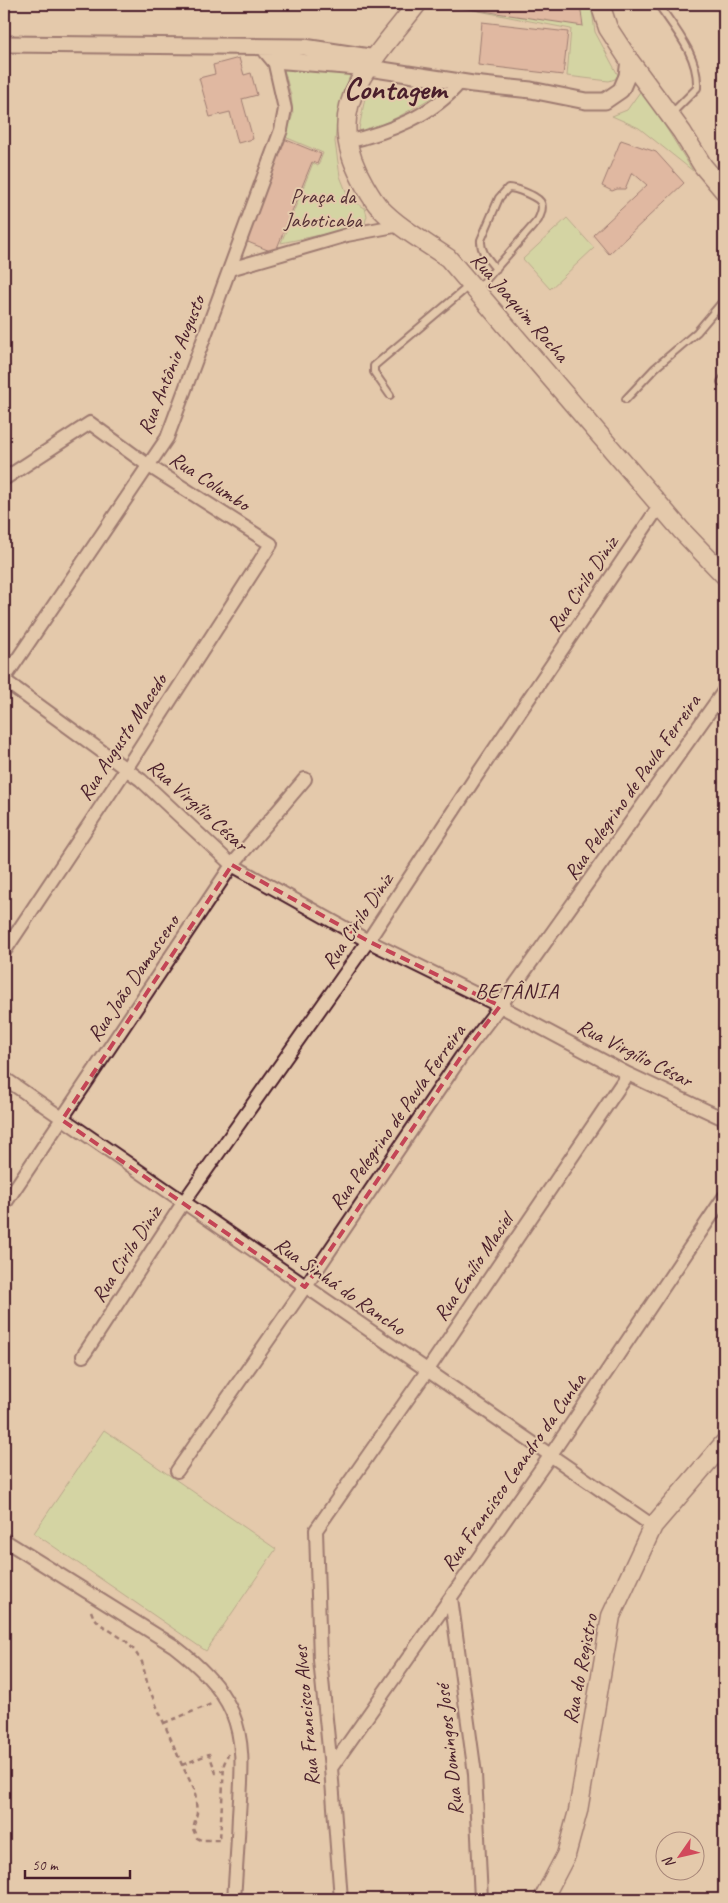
<svg xmlns="http://www.w3.org/2000/svg" width="728" height="1903" viewBox="0 0 728 1903" font-family="Caveat,sans-serif">
  <style>
    .green { fill: #c2e29a; stroke: #868062 }
    .building { fill: #dca594; stroke: #4a1f2b }
    .lines { fill: none; stroke-linecap: round; stroke-linejoin: round }
    .service-casing { stroke: #4a1f2b; stroke-width: 10 }
    .minor-casing { stroke: #4a1f2b; stroke-width: 16 }
    .tertiary-casing { stroke: #4a1f2b; stroke-width: 19 }
    .secondary-casing { stroke: #4a1f2b; stroke-width: 21 }
    .path { stroke: #4a1f2b; stroke-width: 2.5; stroke-dasharray: 5 4; stroke-linecap: butt }
    .service { stroke: #e4c9ab; stroke-width: 6 }
    .minor { stroke: #e4c9ab; stroke-width: 12 }
    .tertiary { stroke: #e4c9ab; stroke-width: 15 }
    .secondary { stroke: #e4c9ab; stroke-width: 18 }
    .marked { fill: none; stroke: #c44556; stroke-width: 4; stroke-dasharray: 10 6; stroke-linejoin: round }
    .labels { text-anchor: middle; stroke-width: 4; stroke-linejoin: round; paint-order: stroke }
    .park-label { font-size: 21px; fill: #563236; stroke: #e4c9ab }
    .street-label { font-size: 21px; fill: #4a1f2b; stroke: #e4c9ab }
    .neighbourhood-label { font-size: 22px; letter-spacing: 1px; fill: #4a1f2b; stroke: #e4c9ab }
    .town-label { font-size: 31px; font-weight: bold; fill: #4a1f2b; stroke: #e4c9ab }
  </style>
  <rect width="100%" height="100%" fill="#e4c9ab"/>
  <filter id="ink" filterUnits="userSpaceOnUse"><feTurbulence type="fractalNoise" baseFrequency=".02" numOctaves="2"/><feDisplacementMap in="SourceGraphic" scale="10" xChannelSelector="R" yChannelSelector="G"/><feConvolveMatrix kernelMatrix="1 2 1 2 8 2 1 2 1" color-interpolation-filters="sRGB"/></filter>
  <g filter="url(#ink)">
    <path class="green" d="M443,4H591L595,32L618,75L615,79L609,81L567,76L571,29Z
      M283,66L350,75L337,121L335,142L340,176L349,199L365,208L367,216L364,226L281,243L313,163L318,166L323,153L285,137L293,114L291,95Z
      M367,87L445,90L398,117L365,132H361L359,129Z
      M642,89L693,171L639,128L612,116L627,110Z
      M567,218L594,248L550,289L523,259Z
      M104,1430L276,1549L206,1651L34,1533Z"/>
    <path class="building" d="M459,4H580L583,26L463,8Z
      M482,22L568,32L563,75L478,65Z
      M239,58L244,75L251,73L257,95L242,99L253,139L238,143L230,112L210,117L199,78L215,74L213,65Z
      M284,139L321,154L317,164L312,162L275,253L243,240Z
      M621,140L656,152L684,183L609,254L593,235L647,185L632,172L625,189H617L612,191L602,186Z"/>
    <g class="lines">
      <g class="service-casing">
        <path id="service" d="M658,4C675,29 699,56 697,88L670,115
          M477,290L538,220C547,202 540,199 524,192C519,190 515,188 508,188L499,198L481,240C480,252 489,260 496,269
          M721,382L724,378
          M390,395L374,372V366L470,285
          M626,399L655,368L697,332L724,300"/>
      </g>
      <g class="minor-casing">
        <path id="minor" d="M346,142C387,133 434,115 460,82
          M230,269L347,235L400,225
          M4,479L90,423L149,466L271,544L126,769L4,952
          M4,679L167,438L281,130L285,109L274,60
          M4,680L141,780L232,865L368,941L500,1006L628,1074L724,1119
          M4,1078L653,1526
          M4,1205L232,865L305,779
          M83,1356L183,1203L368,941L475,778L660,505
          M177,1471L305,1287L461,1057L500,1006L724,691
          M4,1540L174,1646C197,1664 220,1685 232,1712C246,1745 241,1780 239,1815C238,1843 236,1871 234,1899
          M451,1598L475,1774L481,1899
          M331,1768L550,1456L724,1197
          M341,1899L331,1768L320,1660L316,1530L427,1371L628,1074"/>
      </g>
      <g class="tertiary-casing">
        <path id="tertiary" d="M4,44L304,47L376,58
          M264,48L274,60L369,68L473,84L531,90L586,101H605L621,90L627,76L629,60"/>
      </g>
      <g class="secondary-casing">
        <path id="secondary" d="M417,4C397,30 373,56 358,84C338,120 346,153 365,186C369,193 374,202 380,208C399,228 425,242 448,258L681,530L724,575
          M600,4L608,28L629,60L682,132L703,166L724,191
          M543,1899L566,1855L578,1811L611,1616L653,1526L724,1443"/>
      </g>
      <path class="path" d="M91,1611L93,1616L100,1624L126,1641L134,1650L142,1662L148,1686L182,1765L195,1791L197,1813L193,1829L197,1838L201,1840H220L224,1764L228,1754
        M164,1723L214,1703
        M182,1765L209,1754L216,1773L224,1770"/>
      <use href="#service" class="service"/>
      <use href="#minor" class="minor"/>
      <use href="#tertiary" class="tertiary"/>
      <use href="#secondary" class="secondary"/>
    </g>
  </g>
  <path d="M0 0H728V1903H0ZM232,865L368,941L500,1006L461,1057L305,1287L62,1120Z" fill="#e4c9ab" fill-opacity=".55" fill-rule="evenodd"/>
  <path class="marked" d="M232,865L368,941L500,1006L461,1057L305,1287L62,1120Z"/>
  <g class="labels">
    <g class="park-label">
      <text x="323" y="203">Praça da<tspan x="323" dy="24">Jaboticaba</tspan></text>
    </g>
    <g class="street-label">
      <text transform="translate(520 307) rotate(49)" y="7">Rua Joaquim Rocha</text>
      <text transform="translate(171 365) rotate(-68)" y="7">Rua Antônio Augusto</text>
      <text transform="translate(210 481) rotate(33)" y="7">Rua Columbo</text>
      <text transform="translate(582 584) rotate(-56)" y="7">Rua Cirilo Diniz</text>
      <text transform="translate(122 737) rotate(-57)" y="7">Rua Augusto Macedo</text>
      <text transform="translate(632 787) rotate(-55)" y="7">Rua Pelegrino de Paula Ferreira</text>
      <text transform="translate(198 805) rotate(42)" y="7">Rua Virgílio César</text>
      <text transform="translate(357 921) rotate(-56)" y="7">Rua Cirilo Diniz</text>
      <text transform="translate(133 978) rotate(-56)" y="7">Rua João Damasceno</text>
      <text transform="translate(635 1053) rotate(27)" y="7">Rua Virgílio César</text>
      <text transform="translate(397 1117) rotate(-55)" y="7">Rua Pelegrino de Paula Ferreira</text>
      <text transform="translate(126 1254) rotate(-57)" y="7">Rua Cirilo Diniz</text>
      <text transform="translate(473 1267) rotate(-56)" y="7">Rua Emílio Maciel</text>
      <text transform="translate(340 1286) rotate(35)" y="7">Rua Sinhá do Rancho</text>
      <text transform="translate(513 1472) rotate(-55)" y="7">Rua Francisco Leandro da Cunha</text>
      <text transform="translate(580 1669) rotate(-79)" y="7">Rua do Registro</text>
      <text transform="translate(306 1716) rotate(-95)" y="7">Rua Francisco Alves</text>
      <text transform="translate(449 1750) rotate(-96)" y="7">Rua Domingos José</text>
    </g>
    <g class="neighbourhood-label">
      <text x="517" y="998">BETÂNIA</text>
    </g>
    <g class="town-label">
      <text x="395" y="99">Contagem</text>
    </g>
  </g>
  <rect width="728" height="1903" fill="none" stroke="#e4c9ab" stroke-width="20"/>
  <rect x="10" y="10" width="708" height="1883" fill="none" stroke="#4a1f2b" stroke-width="2" filter="url(#ink)"/>
  <g transform="translate(680 1856) rotate(236)"><circle r="24" fill="#e4c9ab" stroke="#a68578"/>
  <path d="M0-4L9 19L0 12L-9 19Z" fill="#d1495b"/>
  <text y="-8" font-size="14" font-weight="bold" text-anchor="middle" fill="#4a1f2b">N</text>
  </g>
  <path d="M25 1870v8h105v-8" fill="none" stroke="#4a1f2b" stroke-width="2.5"/>
  <text x="32" y="1870" font-size="15" fill="#4a1f2b" stroke="#e4c9ab" stroke-width="4" paint-order="stroke">50 m</text>
</svg>
